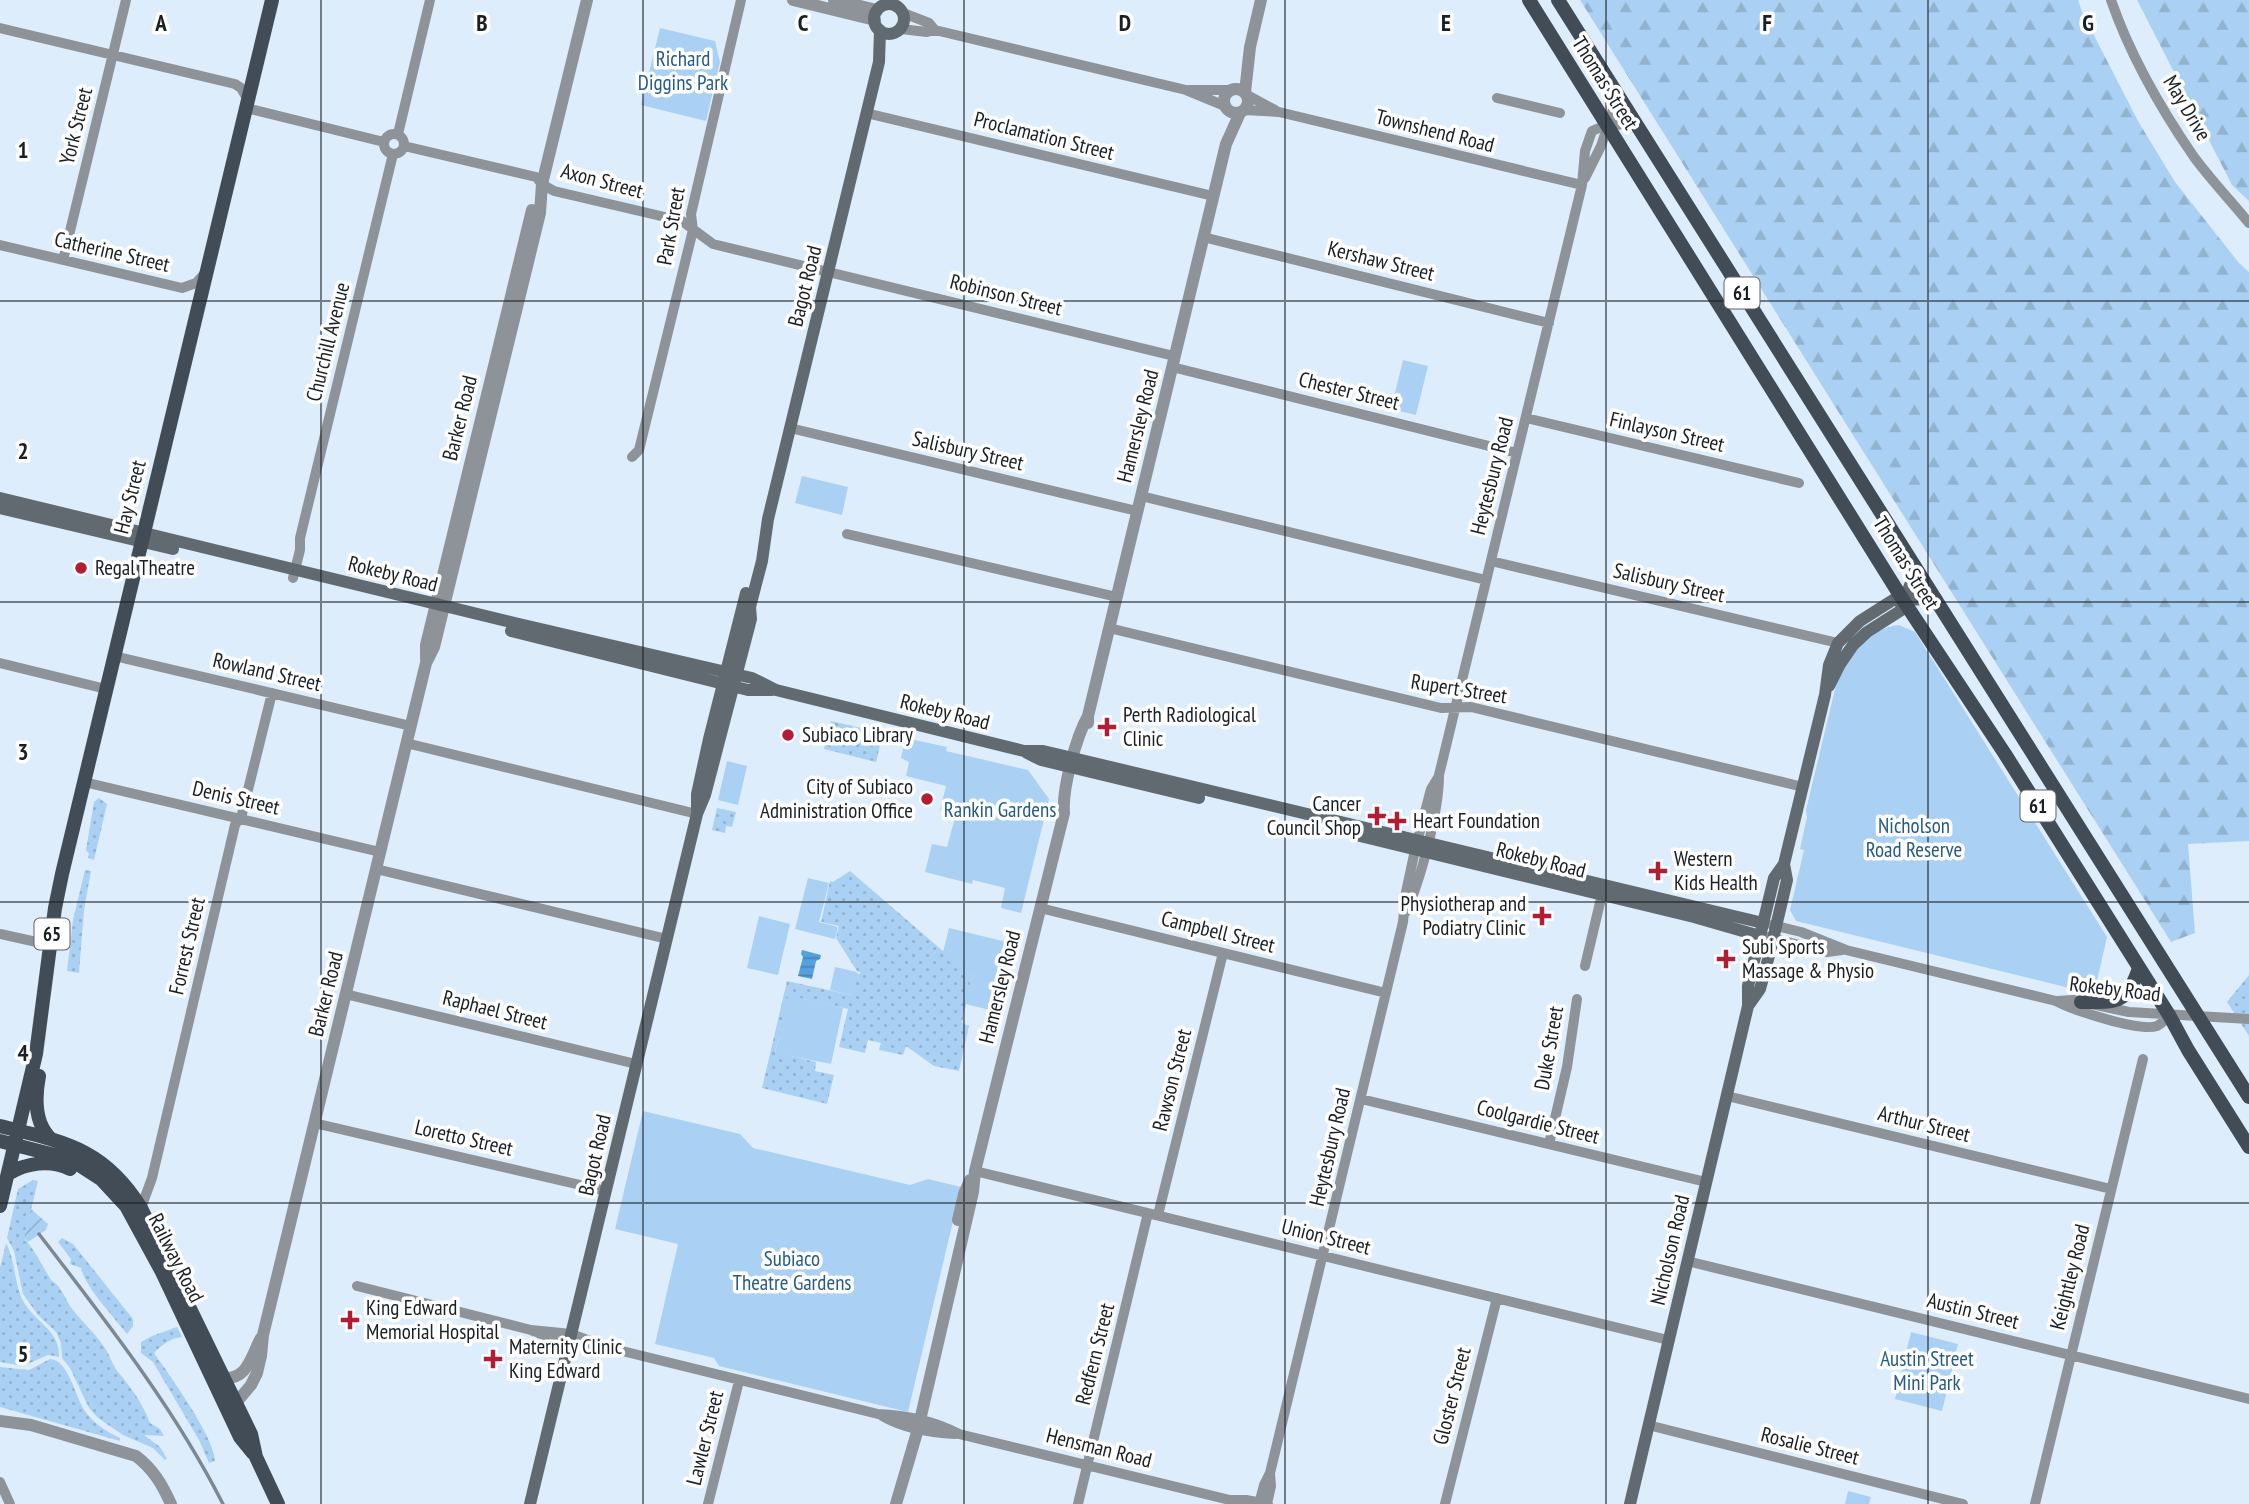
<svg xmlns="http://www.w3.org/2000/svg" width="2249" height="1504" viewBox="0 0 2249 1504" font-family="'PT Sans Narrow',sans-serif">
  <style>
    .grass { fill: url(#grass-dots) }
    .forest { fill: url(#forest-firs) }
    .park { fill: #aad1f3 }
    .garden { fill: url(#garden-furrows) }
    .water { fill: url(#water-rules) }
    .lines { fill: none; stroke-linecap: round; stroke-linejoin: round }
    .minor { stroke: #8d9399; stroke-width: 10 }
    .tertiary { stroke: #8d9399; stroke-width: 12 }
    .secondary { stroke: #616a71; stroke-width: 12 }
    .primary { stroke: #424c56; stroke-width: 14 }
    .rail { stroke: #7e8892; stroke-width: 3.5 }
    .grid { fill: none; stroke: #1a1f24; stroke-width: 2; stroke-opacity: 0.55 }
    .poi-dot { fill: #b01d34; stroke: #fff; stroke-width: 2.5 }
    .labels { text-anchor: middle; stroke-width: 7; stroke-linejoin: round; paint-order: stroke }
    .shield { fill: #fff; stroke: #5f6266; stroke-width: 2 }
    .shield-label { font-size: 19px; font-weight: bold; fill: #1a1f24 }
    .park-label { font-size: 21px; fill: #265b85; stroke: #fff }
    .street-label { font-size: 21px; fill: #1a1f24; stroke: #fff }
    .poi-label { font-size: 21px; fill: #1a1f24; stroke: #fff; text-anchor: start }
    .grid-label { font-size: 23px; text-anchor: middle; font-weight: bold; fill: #1a1f24; stroke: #fff; stroke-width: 7; stroke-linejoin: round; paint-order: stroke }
  </style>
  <defs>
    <pattern id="grass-dots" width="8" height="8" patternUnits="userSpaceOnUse" patternTransform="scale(1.75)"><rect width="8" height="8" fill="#aad1f3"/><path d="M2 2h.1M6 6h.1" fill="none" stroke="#92b3d0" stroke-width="1.8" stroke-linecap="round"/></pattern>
    <pattern id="forest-firs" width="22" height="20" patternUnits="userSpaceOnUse" patternTransform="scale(1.75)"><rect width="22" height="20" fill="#aad1f3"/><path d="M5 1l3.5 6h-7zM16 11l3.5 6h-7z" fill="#92b3d0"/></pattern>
    <pattern id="garden-furrows" width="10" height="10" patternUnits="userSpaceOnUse" patternTransform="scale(1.75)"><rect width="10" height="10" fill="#aad1f3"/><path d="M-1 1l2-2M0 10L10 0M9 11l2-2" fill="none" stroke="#92b3d0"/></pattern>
    <pattern id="water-rules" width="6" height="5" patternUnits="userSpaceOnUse" patternTransform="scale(1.75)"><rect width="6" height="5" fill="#55a1dd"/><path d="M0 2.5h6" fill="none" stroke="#4683b3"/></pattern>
  </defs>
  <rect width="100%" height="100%" fill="#deedfb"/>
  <path class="grass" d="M831,721L883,733L876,762L824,749Z
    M99,798L107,804L94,860L88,858L89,854L86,850L94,802Z
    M717,808L736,812L732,827L726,826L725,833L712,830Z
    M85,870L91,871L84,910L79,973L67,971L73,920Z
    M850,871L972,976L962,1023L969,1026L959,1071L934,1066L906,1046L903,1055L879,1050L881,1043L868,1040L865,1053L839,1047L848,1009L789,996L775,1052L816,1062L815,1071L834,1075L827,1104L762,1088L787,981L851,995L856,973L860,974V972L857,971L836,938L839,926L821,922L830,881L833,882Z
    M2249,975V1036L2227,1002Z
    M33,1180L38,1181L24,1238L34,1251L51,1280C61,1286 64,1296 70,1306C81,1321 95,1333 105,1348C110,1356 112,1364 118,1372C131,1387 143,1404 150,1423L160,1429L164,1436L144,1435L160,1447L167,1459L165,1460L153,1448L123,1435L98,1418L89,1408L70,1368L62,1358L61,1343L56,1332L38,1315L23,1294L14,1251L7,1238L18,1189Z
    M62,1238L73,1244L133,1319V1326L127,1334C114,1317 85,1287 81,1268L70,1264L71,1259L58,1242Z
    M6,1243C17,1263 13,1288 27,1307C39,1324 60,1332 59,1357L48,1355L23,1366L0,1362V1268Z
    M177,1327L182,1337C170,1338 162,1345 154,1353C170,1376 214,1436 215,1461L209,1463L199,1440L153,1362L141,1353V1342L152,1336Z
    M50,1359C69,1360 75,1397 85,1411C93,1423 107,1432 120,1438V1441L0,1407V1367L29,1370Z"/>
  <path class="forest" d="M1580,0H2078L2082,12L2138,121L2175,182L2239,263L2249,272V841L2188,844L2195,933L2171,942Z
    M2137,0H2249V201L2232,185Z"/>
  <path class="park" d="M660,28L715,41L720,62L706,121L641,105Z
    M1403,360L1428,366L1416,415L1391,409Z
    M802,476L848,487L842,515L795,503Z
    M1899,625L1915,632L2107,937L2094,994L1796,921L1790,910L1804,850L1800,849L1807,817L1806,810L1836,685C1847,658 1868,628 1899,625Z
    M910,739L947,747L946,751L1028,770L1049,799L1021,913L1001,908L1005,888L973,880L972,884L925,872L932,844L947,847L956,814L940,810L946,786L906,776L909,762L901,758L905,741Z
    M727,761L747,766L738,805L718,800Z
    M808,878L829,883L819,922L838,927L835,939L795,929Z
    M759,916L790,924L778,975L747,968Z
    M949,928L1015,944L999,1012L965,1004L972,976L943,952Z
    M835,967L857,972L851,995L830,990Z
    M788,995L843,1008L831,1064L775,1053Z
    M643,1111L740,1134L753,1148L910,1185L928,1179L961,1187L908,1412L719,1366L714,1358L655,1344L678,1244L615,1229Z
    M1911,1332L1958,1344L1942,1411L1895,1399Z
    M1848,1491L1871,1497L1869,1504H1845Z"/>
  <path class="garden" d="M31,1209L48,1224L46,1230L28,1242L24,1238Z"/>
  <path class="water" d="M802,950L821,955L820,959L816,961L812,979L798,976L803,957L801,954Z"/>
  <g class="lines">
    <path class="minor" d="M2111,0C2130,55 2161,109 2194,157C2211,180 2231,201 2249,223
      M903,13L929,23L935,30
      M0,28L235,84L241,88L248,100
      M901,29L927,32L935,30L1186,90L1225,106
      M1190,90H1230
      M1247,95L1275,110
      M1497,98L1560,113
      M246,108L384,142
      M1244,110L1279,112L1582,185
      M866,113L1213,196
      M384 144a10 10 0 1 1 20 0a10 10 0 1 1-20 0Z
      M398,134L430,0
      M404,146L536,177L542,184L554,191L682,221L713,244L1174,356
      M1585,178L1601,146L1618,94
      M1203,237L1549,323
      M0,245L182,288L196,283L205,273
      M63,260L126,0
      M1172,367L1517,453
      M1526,418L1799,483
      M790,428L1137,511
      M632,457L639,450L693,230L691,214L741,0
      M1141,496L1486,580
      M847,534L1117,597
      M1491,561L1838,643
      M293,578L300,550V538L393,154
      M1109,628L1441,708L1471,707L1803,787
      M114,656L411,726
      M0,663L106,689
      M406,743L697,814
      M84,782L380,852
      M376,869L667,939
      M1040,908L1386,993
      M1406,912C1421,879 1439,811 1439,775L1582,185L1585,151L1592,131L1606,125L1636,124
      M1772,925L1801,932L1846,950L2056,1001C2073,1010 2139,1032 2157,1026C2161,1024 2166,1019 2169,1015
      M0,934L50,945
      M1768,937L1827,952L1842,950
      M1585,966L1603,890
      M345,994L636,1064
      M2057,1001L2073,1000L2129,1012L2249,1019
      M1727,1096L2111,1189
      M1361,1099L1706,1182
      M314,1123L606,1191
      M1549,1144L1567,1067L1577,999
      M975,1171L1668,1340
      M141,1208L152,1178L235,825L242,814L272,693
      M1158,1215L1223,953
      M1687,1261L2249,1399
      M357,1286L531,1330L569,1345L600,1348
      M531,1330L571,1334L610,1348L878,1414C906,1415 934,1421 959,1434L1230,1500H1246L1268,1504
      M882,1416C903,1428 930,1433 955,1434
      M1648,1425L1963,1504
      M0,1482L10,1504
      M708,1504L739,1381
      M1078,1504L1148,1213
      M1259,1504L1264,1485L1270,1473L1403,922L1406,892L1415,850L1431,789L1439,776
      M1267,1504L1271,1486L1270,1474
      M1445,1504L1497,1298
      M2035,1504L2143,1059"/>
    <path class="tertiary" d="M793,0L875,20
      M834,0L877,10
      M1224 101a12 12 0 1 1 24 0a12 12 0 1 1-24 0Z
      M1245,92L1250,47L1261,0
      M426,659V645L532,210
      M1088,723V716L1226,144L1240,113
      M958,1220L964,1194L970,1180
      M223,1378C248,1380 251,1356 261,1338
      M235,1404L251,1385L257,1373L261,1356L263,1335L426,663L434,647L540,213L542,184L587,0
      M0,1421L31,1425L136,1456C153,1469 162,1484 171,1504
      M896,1504L918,1429L973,1192L975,1171L1064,813C1062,789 1076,737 1088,716"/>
    <path class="secondary" d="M874 19a15 15 0 1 1 30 0a15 15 0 1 1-30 0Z
      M0,498L519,624L752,678L776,690L1024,751H1043L1056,754L1763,923
      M0,508L173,549
      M511,631L748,690H772
      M1829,686L1840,664L1853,645L1867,632L1900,611L1916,570
      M1027,753L1041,760L1199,798
      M697,810V794L709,739L746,593
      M1356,835L1694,917L1760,936
      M1748,1006L1760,989L1770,952L1787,880L1784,864
      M530,1504L697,814L705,795L751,619L750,607L762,561L768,519L879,62L880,30
      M1630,1504L1748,1006V986L1774,878L1784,864L1825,695L1829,665L1838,643L1860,621L1893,600L1935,599"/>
    <path class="primary" d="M1529,0L1903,600L2005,754L2169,1015L2188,1050L2249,1147
      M1558,0L2249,1097
      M2081,1002C2116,1002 2127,1005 2139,968
      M39,1076C35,1097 34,1123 51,1139
      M0,1126C64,1142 104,1148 141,1208L251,1434L256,1457L278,1504
      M0,1141L70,1159L101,1179L126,1206L162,1272L240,1437L253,1453
      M8,1174C26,1163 50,1159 70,1169
      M0,1206L36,1054L55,908L62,874L272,0"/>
    <path class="rail" d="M39,1234C105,1320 174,1407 223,1504"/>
  </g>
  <path class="grid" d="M321,0V1504M643,0V1504M964,0V1504M1285,0V1504M1606,0V1504M1928,0V1504M0,301H2249M0,602H2249M0,902H2249M0,1203H2249"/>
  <g class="poi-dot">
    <circle cx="81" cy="568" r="7"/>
    <path d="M1103.5 716.5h7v7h7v7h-7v7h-7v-7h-7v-7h7z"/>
    <circle cx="788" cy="735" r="7"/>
    <circle cx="927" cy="799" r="7"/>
    <path d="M1373.5 805.5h7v7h7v7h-7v7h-7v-7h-7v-7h7z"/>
    <path d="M1393.5 810.5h7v7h7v7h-7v7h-7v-7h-7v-7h7z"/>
    <path d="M1654.5 860.5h7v7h7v7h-7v7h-7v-7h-7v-7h7z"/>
    <path d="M1538.5 905.5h7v7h7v7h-7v7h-7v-7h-7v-7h7z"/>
    <path d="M1722.5 948.5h7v7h7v7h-7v7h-7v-7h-7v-7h7z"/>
    <path d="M346.5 1309.5h7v7h7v7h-7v7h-7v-7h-7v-7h7z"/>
    <path d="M489.5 1348.5h7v7h7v7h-7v7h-7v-7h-7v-7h7z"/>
  </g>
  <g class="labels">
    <g class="shield">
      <rect x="1724.5" y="277.5" width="35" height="31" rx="5"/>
      <rect x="2020.5" y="790.5" width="35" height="31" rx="5"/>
      <rect x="34.5" y="918.5" width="35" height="31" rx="5"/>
    </g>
    <g class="shield-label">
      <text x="1742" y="300">61</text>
      <text x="2038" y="813">61</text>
      <text x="52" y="941">65</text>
    </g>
    <g class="park-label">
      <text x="683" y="66">Richard<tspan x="683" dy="24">Diggins Park</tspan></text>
      <text x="1000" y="817">Rankin Gardens</text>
      <text x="1914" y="833">Nicholson<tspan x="1914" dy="24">Road Reserve</tspan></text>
      <text x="792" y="1266">Subiaco<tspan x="792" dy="24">Theatre Gardens</tspan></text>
      <text x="1927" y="1366">Austin Street<tspan x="1927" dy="24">Mini Park</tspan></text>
    </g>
    <g class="street-label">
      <text transform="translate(1605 83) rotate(58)" y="7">Thomas Street</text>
      <text transform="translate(2187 108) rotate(59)" y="7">May Drive</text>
      <text transform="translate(76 126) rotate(-76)" y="7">York Street</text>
      <text transform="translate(1435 131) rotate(14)" y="7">Townshend Road</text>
      <text transform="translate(1044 136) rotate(14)" y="7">Proclamation Street</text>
      <text transform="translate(602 181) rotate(15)" y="7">Axon Street</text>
      <text transform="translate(671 226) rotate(-80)" y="7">Park Street</text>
      <text transform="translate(112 252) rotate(13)" y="7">Catherine Street</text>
      <text transform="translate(1381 261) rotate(14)" y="7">Kershaw Street</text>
      <text transform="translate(805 286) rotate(-76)" y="7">Bagot Road</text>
      <text transform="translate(1006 295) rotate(14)" y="7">Robinson Street</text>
      <text transform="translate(328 342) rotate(-76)" y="7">Churchill Avenue</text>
      <text transform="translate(1349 391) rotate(14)" y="7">Chester Street</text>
      <text transform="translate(460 418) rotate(-76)" y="7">Barker Road</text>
      <text transform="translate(1138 426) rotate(-76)" y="7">Hamersley Road</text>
      <text transform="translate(1667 432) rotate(13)" y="7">Finlayson Street</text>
      <text transform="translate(968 451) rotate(13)" y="7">Salisbury Street</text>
      <text transform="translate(1492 476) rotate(-76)" y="7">Heytesbury Road</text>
      <text transform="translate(130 497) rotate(-76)" y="7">Hay Street</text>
      <text transform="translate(1906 563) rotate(58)" y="7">Thomas Street</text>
      <text transform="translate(393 574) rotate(14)" y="7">Rokeby Road</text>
      <text transform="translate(1669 583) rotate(13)" y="7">Salisbury Street</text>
      <text transform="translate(267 672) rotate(13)" y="7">Rowland Street</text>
      <text transform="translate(1459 689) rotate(9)" y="7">Rupert Street</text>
      <text transform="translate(945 712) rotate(14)" y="7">Rokeby Road</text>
      <text transform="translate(236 798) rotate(13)" y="7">Denis Street</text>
      <text transform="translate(1541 860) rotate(14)" y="7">Rokeby Road</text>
      <text transform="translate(1218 932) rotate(14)" y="7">Campbell Street</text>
      <text transform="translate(187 946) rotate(-77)" y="7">Forrest Street</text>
      <text transform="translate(1000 987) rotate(-76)" y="7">Hamersley Road</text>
      <text transform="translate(2115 989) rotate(7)" y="7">Rokeby Road</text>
      <text transform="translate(326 994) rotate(-76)" y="7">Barker Road</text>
      <text transform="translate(495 1010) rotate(14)" y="7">Raphael Street</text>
      <text transform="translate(1549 1048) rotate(-80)" y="7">Duke Street</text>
      <text transform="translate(1172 1080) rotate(-76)" y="7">Rawson Street</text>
      <text transform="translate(1538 1122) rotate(14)" y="7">Coolgardie Street</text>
      <text transform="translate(1924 1124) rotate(14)" y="7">Arthur Street</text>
      <text transform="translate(464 1138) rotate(13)" y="7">Loretto Street</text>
      <text transform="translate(1330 1147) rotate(-77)" y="7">Heytesbury Road</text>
      <text transform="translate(595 1155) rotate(-77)" y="7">Bagot Road</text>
      <text transform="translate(1326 1237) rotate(14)" y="7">Union Street</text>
      <text transform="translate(1670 1250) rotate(-77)" y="7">Nicholson Road</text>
      <text transform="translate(176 1258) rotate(63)" y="7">Railway Road</text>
      <text transform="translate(2070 1277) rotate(-76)" y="7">Keightley Road</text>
      <text transform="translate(1973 1311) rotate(14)" y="7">Austin Street</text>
      <text transform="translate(1095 1354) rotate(-76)" y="7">Redfern Street</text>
      <text transform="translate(1452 1396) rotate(-76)" y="7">Gloster Street</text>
      <text transform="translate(705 1438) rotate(-76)" y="7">Lawler Street</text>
      <text transform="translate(1810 1446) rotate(14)" y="7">Rosalie Street</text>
      <text transform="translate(1099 1448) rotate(14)" y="7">Hensman Road</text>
    </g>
    <g class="poi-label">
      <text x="95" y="575">Regal Theatre</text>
      <text x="1123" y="722">Perth Radiological<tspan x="1123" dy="24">Clinic</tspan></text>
      <text x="802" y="742">Subiaco Library</text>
      <text x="913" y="794" text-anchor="end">City of Subiaco<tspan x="913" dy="24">Administration Office</tspan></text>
      <text x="1361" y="811" text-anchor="end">Cancer<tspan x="1361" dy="24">Council Shop</tspan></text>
      <text x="1413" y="828">Heart Foundation</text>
      <text x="1674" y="866">Western<tspan x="1674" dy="24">Kids Health</tspan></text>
      <text x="1526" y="911" text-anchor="end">Physiotherap and<tspan x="1526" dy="24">Podiatry Clinic</tspan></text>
      <text x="1742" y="954">Subi Sports<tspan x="1742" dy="24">Massage &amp; Physio</tspan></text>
      <text x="366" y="1315">King Edward<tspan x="366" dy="24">Memorial Hospital</tspan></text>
      <text x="509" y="1354">Maternity Clinic<tspan x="509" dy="24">King Edward</tspan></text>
    </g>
  </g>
  <g class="grid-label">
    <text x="161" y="31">A</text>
    <text x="482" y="31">B</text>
    <text x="803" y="31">C</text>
    <text x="1125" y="31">D</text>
    <text x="1446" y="31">E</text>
    <text x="1767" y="31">F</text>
    <text x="2088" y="31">G</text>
    <text x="23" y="158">1</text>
    <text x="23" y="459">2</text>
    <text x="23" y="760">3</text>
    <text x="23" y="1061">4</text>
    <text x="23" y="1362">5</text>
  </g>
</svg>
